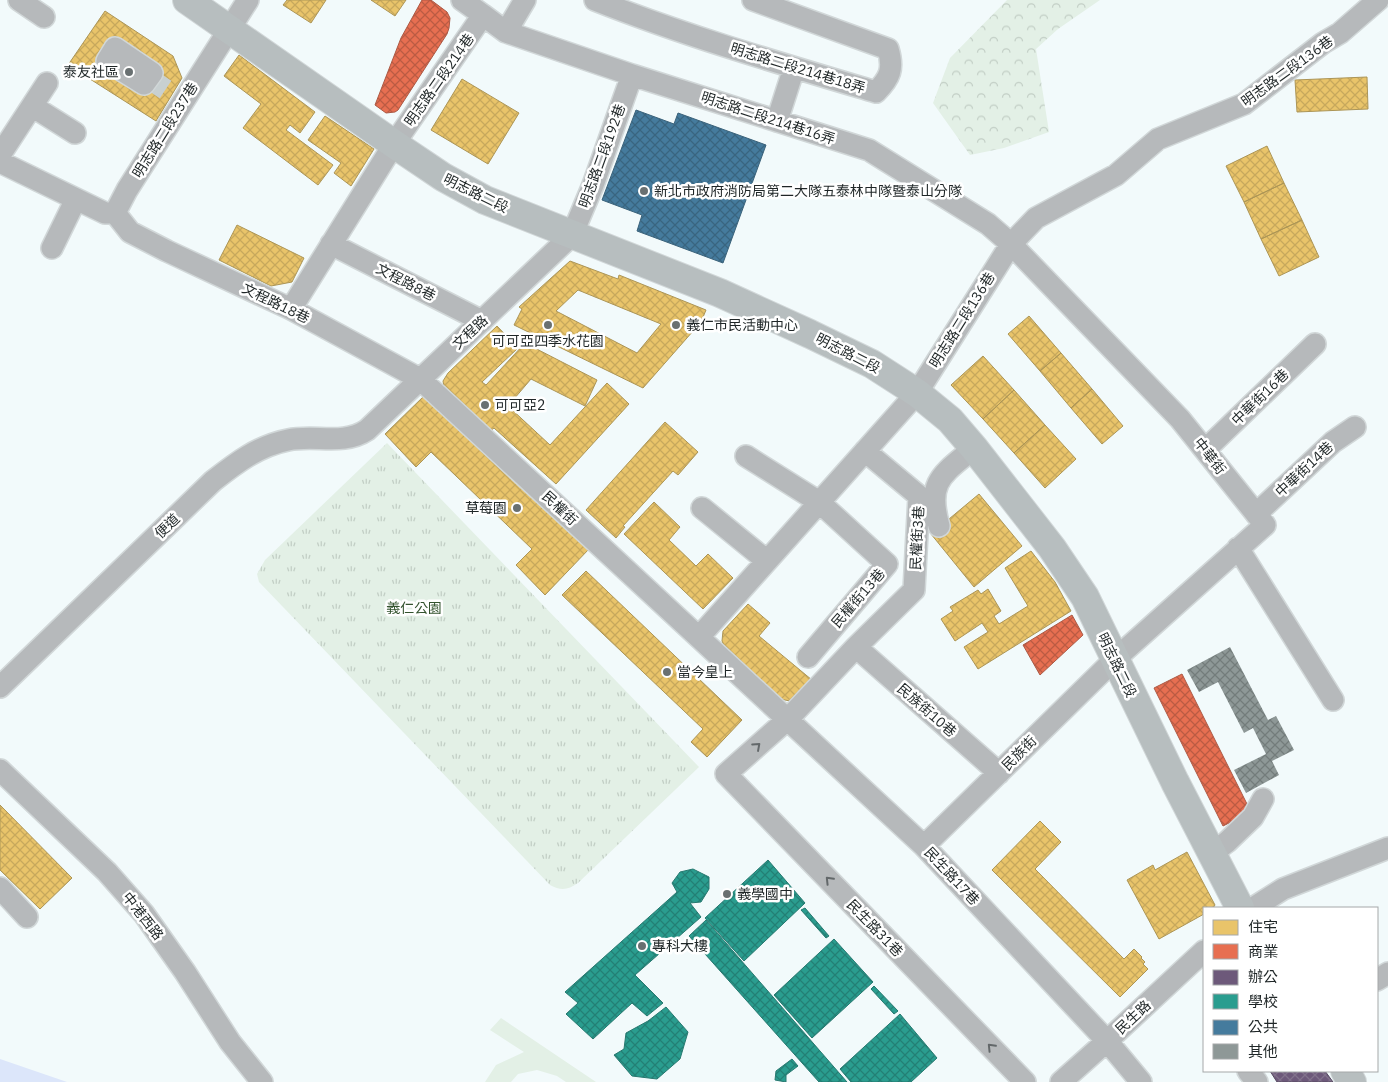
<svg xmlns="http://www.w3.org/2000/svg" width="1388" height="1082" viewBox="0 0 1388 1082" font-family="'IBM Plex Sans','Noto Sans TC',sans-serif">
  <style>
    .grass { fill: #e3f0e6 }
    .forest { fill: url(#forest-crowns) }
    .park { fill: url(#park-tufts) }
    .water { fill: #dce6fa }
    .homes { fill: url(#homes-cross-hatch); stroke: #ac9556; fill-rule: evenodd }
    .shops { fill: url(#shops-cross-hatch); stroke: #ab5944 }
    .offices { fill: url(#offices-cross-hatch); stroke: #564a61 }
    .schools { fill: url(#schools-cross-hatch); stroke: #277970 }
    .public { fill: url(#public-cross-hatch); stroke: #3a627a }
    .building { fill: url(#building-cross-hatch) }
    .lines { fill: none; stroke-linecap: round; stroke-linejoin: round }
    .minor-tunnel { stroke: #c8d0d1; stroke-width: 21; stroke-dasharray: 21 11; stroke-linecap: butt }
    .minor-casing { stroke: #d1d7d8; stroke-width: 24 }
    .major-casing { stroke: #d1d7d8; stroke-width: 30 }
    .minor { stroke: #b6b9bb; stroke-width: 21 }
    .major { stroke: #b7bebf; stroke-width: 28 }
    .oneway { stroke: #63686a }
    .poi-dot { fill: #697071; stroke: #fff; stroke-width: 2 }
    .labels { text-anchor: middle; stroke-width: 5; stroke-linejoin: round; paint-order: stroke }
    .street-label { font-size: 14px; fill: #1f2627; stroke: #fff }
    .poi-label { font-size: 14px; fill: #1f2627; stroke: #fff; text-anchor: start }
    .park-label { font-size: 14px; fill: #33532e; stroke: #fff }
  </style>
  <defs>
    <pattern id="forest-crowns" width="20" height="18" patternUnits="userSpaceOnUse" patternTransform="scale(1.25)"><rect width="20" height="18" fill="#e3f0e6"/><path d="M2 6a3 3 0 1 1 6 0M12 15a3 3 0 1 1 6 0" fill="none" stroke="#c2cec5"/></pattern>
    <pattern id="park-tufts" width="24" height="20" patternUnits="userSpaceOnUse" patternTransform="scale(1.25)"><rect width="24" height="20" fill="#e3f0e6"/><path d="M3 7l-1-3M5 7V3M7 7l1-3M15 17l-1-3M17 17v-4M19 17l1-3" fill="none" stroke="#c2cec5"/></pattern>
    <pattern id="homes-cross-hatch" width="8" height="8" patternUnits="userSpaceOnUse" patternTransform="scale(1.25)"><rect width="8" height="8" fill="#e9c46a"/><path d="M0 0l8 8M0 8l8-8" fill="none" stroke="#c7a85c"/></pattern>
    <pattern id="shops-cross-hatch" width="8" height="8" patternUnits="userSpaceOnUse" patternTransform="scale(1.25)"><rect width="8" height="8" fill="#e76f51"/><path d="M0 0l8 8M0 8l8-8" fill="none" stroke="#bb5b43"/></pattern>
    <pattern id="offices-cross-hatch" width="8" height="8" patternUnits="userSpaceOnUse" patternTransform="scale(1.25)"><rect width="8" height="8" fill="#6d597a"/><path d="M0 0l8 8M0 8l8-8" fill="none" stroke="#81728b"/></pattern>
    <pattern id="schools-cross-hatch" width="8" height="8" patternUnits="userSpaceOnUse" patternTransform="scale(1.25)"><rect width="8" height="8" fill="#2a9d8f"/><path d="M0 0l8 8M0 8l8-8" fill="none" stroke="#238075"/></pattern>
    <pattern id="public-cross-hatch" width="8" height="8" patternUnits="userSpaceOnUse" patternTransform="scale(1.25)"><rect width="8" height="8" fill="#457b9d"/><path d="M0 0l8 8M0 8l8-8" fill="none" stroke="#396580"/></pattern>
    <pattern id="building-cross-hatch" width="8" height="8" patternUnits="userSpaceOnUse" patternTransform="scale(1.25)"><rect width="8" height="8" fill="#8e9897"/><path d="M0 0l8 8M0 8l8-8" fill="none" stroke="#737c7b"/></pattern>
  </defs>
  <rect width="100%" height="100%" fill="#f2fafb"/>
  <path class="grass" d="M501,1018L596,1082H566L557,1076L537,1070L518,1074L511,1082H485L496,1065L524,1052L490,1030Z"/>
  <path class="forest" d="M1007,0H1100L1058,29L1036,49L1049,132L1004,148L970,155L933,103L950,58Z"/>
  <path class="park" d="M387,443L699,767L578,883C568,890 561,891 550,885L259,582L257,574L265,560Z"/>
  <path class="water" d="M0,1059L67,1082H0Z"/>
  <path class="homes" d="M287,0H326L311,23L283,5Z
    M371,0H406L395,16Z
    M105,11L173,56L182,78L156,121L68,65Z
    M239,55L315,112L300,133L290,125L286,130L333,165L318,185L243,128L261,104L224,76Z
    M1367,77L1368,109L1297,112L1295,80Z
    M462,79L519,113L488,164L431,130Z
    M325,116L374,149L351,186L334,173L341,163L308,140Z
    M1267,146L1284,183L1244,202L1226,166Z
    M1284,183L1302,220L1261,239L1244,202Z
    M1302,220L1319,257L1279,276L1261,239Z
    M237,225L304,258L292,282L271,286L219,260Z
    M570,261L618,279L619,275L706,310L701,322L643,388L514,325L522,309L519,307ZM578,290L661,324L637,353L556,311Z
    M1029,316L1061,353L1040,371L1008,334Z
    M497,326L518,348L482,382L486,385L525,343L597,380L585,406L531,379L508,406L550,445L607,383L629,404L556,484L494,428L490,431L444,387L443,381L448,373Z
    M1061,353L1092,389L1071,408L1040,371Z
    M983,356L1014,390L983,419L951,385Z
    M1092,389L1123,426L1102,444L1071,408Z
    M1014,390L1045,425L1014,453L983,419Z
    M425,395L589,549L545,595L516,565L532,549L431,452L416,467L385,434Z
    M665,422L698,452L678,475L673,471L623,526L625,527L616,538L586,510Z
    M1045,425L1076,459L1045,488L1014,453Z
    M979,494L1022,546L974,587L931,534Z
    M654,502L680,527L669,540L696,566L708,554L733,578L703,609L624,534Z
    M1031,551L1055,582L1071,611L978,669L964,647L988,632L982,623L955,641L941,619L953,611L950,607L978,590L981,594L988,589L1001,611L994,616L999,624L1028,606L1005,568Z
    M586,571L742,720L707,757L691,742L703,729L562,595Z
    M748,604L770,623L759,636L812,680L799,694L790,701L780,699L726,650L722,641L723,631Z
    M0,805L72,878L40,909L0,870Z
    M1040,821L1061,842L1035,869L1124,959L1134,949L1142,957L1141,958L1145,962L1143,964L1148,969L1120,997L992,870Z
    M1187,852L1215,905L1213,908H1204V914L1159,939L1127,880L1153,865L1155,870Z"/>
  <path class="shops" d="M422,0H431L447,12L450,18L449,28L447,34L398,110L395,112L386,113L375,105L401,38Z
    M1072,615L1083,635L1040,675L1023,645Z
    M1182,674L1251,812L1223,826L1154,688Z"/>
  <path class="offices" d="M1270,1071H1325L1333,1082H1277Z"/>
  <path class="schools" d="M768,860L805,903L744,961L705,918Z
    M693,869L709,877V889L701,902L690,903L701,917L635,975L663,1003L647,1016L632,1003L593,1039L566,1014L578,1003L565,992L677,892L672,883L680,872Z
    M805,908L829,936L826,938L801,910Z
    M706,920L847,1082H819L689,936Z
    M834,939L873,982L812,1038L774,995Z
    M874,986L898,1011L894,1014L871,989Z
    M666,1007L688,1032L680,1059L657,1079L632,1076L614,1055L624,1049L626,1033L648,1021Z
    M900,1014L937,1058L911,1082H851L840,1069Z
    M792,1059L798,1066L786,1075V1082L775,1080L776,1071Z"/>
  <path class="public" d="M636,110L674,124L678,113L766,145L723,263L637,231L642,215L602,200Z"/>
  <path class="building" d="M1230,647L1268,720L1276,716L1294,750L1272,761L1279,775L1246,793L1234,770L1266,754L1253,728L1244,733L1218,682L1199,692L1187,670Z"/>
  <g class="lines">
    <path class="minor-tunnel" d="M148,78L183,101"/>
    <g class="minor-casing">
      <path id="minor" d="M19,0L44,17
        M248,0L127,190L115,213L130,232L167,251L291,309L420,379L924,846L1107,1041L1141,1082
        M595,0C686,36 782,64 876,92C890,78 894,69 888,49L753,0
        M483,15L506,32L632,75L869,150L988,224L1011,244L1180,419L1265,525L1114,660L924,846
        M506,32L525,0
        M115,48L152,73L144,84L107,61Z
        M32,106L75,133
        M777,121L794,68
        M0,155L47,83
        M0,162L105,213H115
        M331,244L482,321
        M52,248L76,199
        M291,309L394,144L483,15L462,0
        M1205,450L1315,344
        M865,451L919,496L914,590L856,647L788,719L726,774L1025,1082
        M746,456L819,502L887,564L808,657
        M702,508L767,561
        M1256,514L1333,442L1355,427
        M939,526C926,481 943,474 974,448
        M1238,548L1333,700
        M699,637L917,393L1011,244L1036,218L1116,175L1158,139L1244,104L1323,43L1340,33L1378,0
        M856,647L999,773
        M0,687L213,481C236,463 258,446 288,440C315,434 343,446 367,430L572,235L593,185L632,75
        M0,770L107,872L144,914L185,972L230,1042L262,1082
        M1211,854L1227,842L1253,817L1263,799
        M0,888L27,917
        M1253,908L1283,889L1388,848
        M1377,980L1388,973
        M1248,1071L1257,1082
        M1061,1082L1107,1041L1204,951"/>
    </g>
    <g class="major-casing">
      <path id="major" d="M187,0L394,144L443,177L485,200L720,293L810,334L872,364L917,393L950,420L974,448L1052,548L1085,597L1175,782L1240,908
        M1345,1071L1352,1082"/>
    </g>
    <use href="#minor" class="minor"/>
    <use href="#major" class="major"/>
  </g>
  <defs><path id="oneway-chevron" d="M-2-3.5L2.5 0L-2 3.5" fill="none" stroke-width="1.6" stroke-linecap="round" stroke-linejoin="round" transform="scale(1.25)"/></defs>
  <g class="oneway">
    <use href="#oneway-chevron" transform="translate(757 746) rotate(-42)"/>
    <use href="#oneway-chevron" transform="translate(829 880) rotate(-134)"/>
    <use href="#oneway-chevron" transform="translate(991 1047) rotate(-134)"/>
  </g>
  <g class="poi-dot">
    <circle cx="129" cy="72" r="5"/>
    <circle cx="644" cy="191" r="5"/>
    <circle cx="548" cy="325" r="5"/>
    <circle cx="676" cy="325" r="5"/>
    <circle cx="485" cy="405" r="5"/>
    <circle cx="517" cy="508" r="5"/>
    <circle cx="667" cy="672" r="5"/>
    <circle cx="727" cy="894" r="5"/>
    <circle cx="642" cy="946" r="5"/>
  </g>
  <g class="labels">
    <g class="street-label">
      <text transform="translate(798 68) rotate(17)" y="5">明志路二段214巷18弄</text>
      <text transform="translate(1287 71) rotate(-36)" y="5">明志路二段136巷</text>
      <text transform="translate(439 80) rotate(-55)" y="5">明志路二段214巷</text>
      <text transform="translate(768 118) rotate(18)" y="5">明志路二段214巷16弄</text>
      <text transform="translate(165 130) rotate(-58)" y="5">明志路二段237巷</text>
      <text transform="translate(602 156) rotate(-70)" y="5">明志路二段192巷</text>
      <text transform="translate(476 193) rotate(26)" y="5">明志路二段</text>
      <text transform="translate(406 282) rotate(27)" y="5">文程路8巷</text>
      <text transform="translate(276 303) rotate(26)" y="5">文程路18巷</text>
      <text transform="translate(962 320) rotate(-58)" y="5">明志路二段136巷</text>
      <text transform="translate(470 332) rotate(-43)" y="5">文程路</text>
      <text transform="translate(848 353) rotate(27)" y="5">明志路二段</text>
      <text transform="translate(1260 397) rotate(-44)" y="5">中華街16巷</text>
      <text transform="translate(1210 456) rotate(52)" y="5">中華街</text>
      <text transform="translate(1304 469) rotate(-43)" y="5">中華街14巷</text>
      <text transform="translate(560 508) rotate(43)" y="5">民權街</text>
      <text transform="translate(167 526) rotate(-44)" y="5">便道</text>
      <text transform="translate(917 538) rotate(-87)" y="5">民權街3巷</text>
      <text transform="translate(858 598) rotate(-49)" y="5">民權街13巷</text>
      <text transform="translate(1117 665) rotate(64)" y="5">明志路二段</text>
      <text transform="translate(927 710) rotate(41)" y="5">民族街10巷</text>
      <text transform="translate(1019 753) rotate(-45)" y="5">民族街</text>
      <text transform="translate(952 876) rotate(47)" y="5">民生路17巷</text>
      <text transform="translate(143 916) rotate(52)" y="5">中港西路</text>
      <text transform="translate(875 928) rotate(46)" y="5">民生路31巷</text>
      <text transform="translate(1133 1017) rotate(-43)" y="5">民生路</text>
    </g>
    <g class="poi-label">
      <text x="119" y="77" text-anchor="end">泰友社區</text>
      <text x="654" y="196">新北市政府消防局第二大隊五泰林中隊暨泰山分隊</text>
      <text x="686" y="330">義仁市民活動中心</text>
      <text x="548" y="346" text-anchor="middle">可可亞四季水花園</text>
      <text x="495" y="410">可可亞2</text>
      <text x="507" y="513" text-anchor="end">草莓園</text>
      <text x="677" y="677">當今皇上</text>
      <text x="737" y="899">義學國中</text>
      <text x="652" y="951">專科大樓</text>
    </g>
    <g class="park-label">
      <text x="414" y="613">義仁公園</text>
    </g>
  </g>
  <rect x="1203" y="907" width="175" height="165" fill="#ffffff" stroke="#a5a8a9"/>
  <rect x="1213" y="920" width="25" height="15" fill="#e9c46a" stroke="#a5a8a9"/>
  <text x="1248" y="932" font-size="15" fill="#1f2627">住宅</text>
  <rect x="1213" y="944" width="25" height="15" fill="#e76f51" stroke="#a5a8a9"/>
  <text x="1248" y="957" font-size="15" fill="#1f2627">商業</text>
  <rect x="1213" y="970" width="25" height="15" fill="#6d597a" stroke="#a5a8a9"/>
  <text x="1248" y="982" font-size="15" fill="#1f2627">辦公</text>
  <rect x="1213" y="994" width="25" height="15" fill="#2a9d8f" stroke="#a5a8a9"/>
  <text x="1248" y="1007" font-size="15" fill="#1f2627">學校</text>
  <rect x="1213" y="1020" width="25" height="15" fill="#457b9d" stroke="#a5a8a9"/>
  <text x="1248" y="1032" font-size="15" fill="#1f2627">公共</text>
  <rect x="1213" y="1044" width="25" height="15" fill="#8e9897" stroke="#a5a8a9"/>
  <text x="1248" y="1057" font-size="15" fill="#1f2627">其他</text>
</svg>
